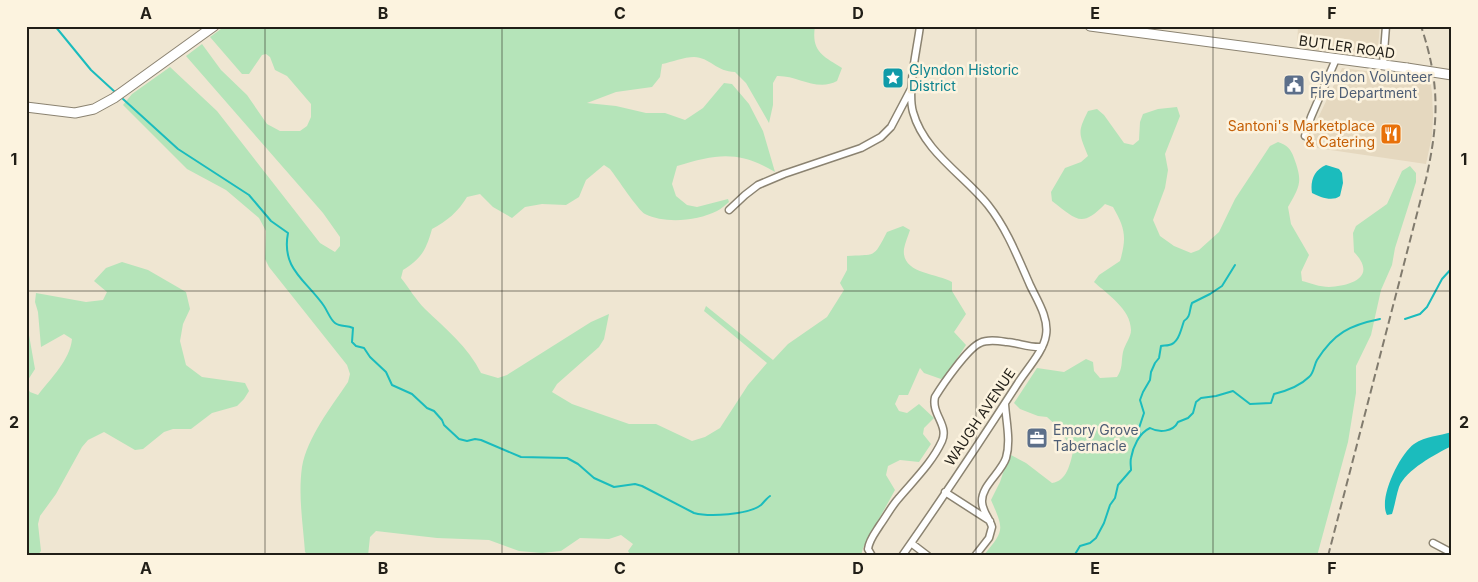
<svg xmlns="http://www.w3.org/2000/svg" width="1478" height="582" viewBox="0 0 1478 582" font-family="Inter,sans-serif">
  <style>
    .built { fill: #e5d8bf }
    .green { fill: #b5e4b9 }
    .water { fill: #1bbcbd }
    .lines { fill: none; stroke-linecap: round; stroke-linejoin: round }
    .stream { stroke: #1bbcbd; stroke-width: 2 }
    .minor-casing { stroke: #8b8371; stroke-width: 9 }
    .major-casing { stroke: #8b8371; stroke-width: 11 }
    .minor { stroke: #fff; stroke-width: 6 }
    .major { stroke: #fff; stroke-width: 9 }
    .rail { stroke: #817b6e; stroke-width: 2; stroke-dasharray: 8 4; stroke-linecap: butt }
    .major-bridge-casing { stroke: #8b8371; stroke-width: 11; stroke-linecap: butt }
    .major-bridge { stroke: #fff; stroke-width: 9 }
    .grid { fill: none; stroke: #211e17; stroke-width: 1; stroke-opacity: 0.55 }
    .labels { text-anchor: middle; stroke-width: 5; stroke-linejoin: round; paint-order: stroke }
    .street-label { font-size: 14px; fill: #211e17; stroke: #fcf3df }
    .culture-label { font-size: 14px; fill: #0d838f; stroke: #fcf3df; text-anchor: start }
    .service-label { font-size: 14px; fill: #4e5e75; stroke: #fcf3df; text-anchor: start }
    .food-label { font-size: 14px; fill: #c56008; stroke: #fcf3df; text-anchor: end }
    .neatline { fill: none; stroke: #211e17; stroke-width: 2 }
    .grid-label { font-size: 16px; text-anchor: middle; font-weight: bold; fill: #211e17 }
  </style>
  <rect width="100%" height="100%" fill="#efe6d2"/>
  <path class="built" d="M1298,26H1380L1377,58L1297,48Z
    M1342,68L1430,79L1432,93L1433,116L1432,136L1426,164L1310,147L1318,118Z"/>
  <path class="green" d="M225,26H815C811,52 823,56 842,68L837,81C817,92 797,75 777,76L773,83V105L769,123L746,83L735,72C717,72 709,57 694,57C684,57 672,62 662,64L660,77L652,87L616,92L587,103L616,106L646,113H665L685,120L703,108L724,83L732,84L749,104L763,131L775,172C738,150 717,154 677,166L672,184L676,196L687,205L697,207L728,199L729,202C725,205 721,209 717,211C697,221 665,224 645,214C638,210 617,178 610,169L604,165L586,180L579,197L566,205L542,204L525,207L512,218L493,207L480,194L467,197C458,212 447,221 432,229C426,250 422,258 403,270L401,278C409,288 416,300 425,309C446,329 468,347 481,373L498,378L507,375L591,322L609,314L604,339L599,347L557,384L552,392L572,404L629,424H656L692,441L705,437L720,428L748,385L767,363L704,311L706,306L773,360L788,344L827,317L844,290L840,283L847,270V256C876,254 873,259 887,232L903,226L910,230C908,236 905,243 904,249C901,274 937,273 952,282V291L966,314L954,332L966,345L945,377L941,379L924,373L920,368L908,395H899L895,404L899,411L907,413L919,404L934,418L924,428L923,434L931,444L919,462L900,460L888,466L886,475L895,490L863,548L861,556H631L628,551L633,544L621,535L609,539L580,538L561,551L542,553L519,551L489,540L437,538L376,531L370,537L368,556H309L305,552C303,524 298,495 302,467C307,438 331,407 348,382L350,374L347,365L269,267L265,259L266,231L259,218L226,190L187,169L123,105L132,94L170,67L217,111L320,243L335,252L340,246V237L323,213L186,56L202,44L221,70L247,95L267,124L280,131H300L307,126L311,117V104L287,76L275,70L270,57L266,54L262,55L249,74H242L210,37Z
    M1177,107L1180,116L1165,154L1168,170L1165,188L1153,220L1160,236L1174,246L1191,253L1199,250L1219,232L1235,199L1270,146L1278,142C1287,145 1291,149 1294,158C1303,182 1300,186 1288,207L1291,224L1309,255L1301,272L1302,281C1310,283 1320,287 1329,287C1351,286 1378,277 1354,252L1353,233L1356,226L1387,204L1402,171L1410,166L1416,173V182L1395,248L1392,265L1381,290L1371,335L1356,366V393L1348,442L1317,556H983C1005,530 1004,530 991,500L1000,482L1005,467L1011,455L1026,463L1052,483C1067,481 1070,464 1073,452L1060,429L1047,417L1038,416L1020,409L1014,403L1037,368L1064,372L1086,359L1093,362L1094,371L1100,378L1117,377C1123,368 1121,362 1123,352C1125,344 1131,337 1131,330C1131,309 1107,294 1094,282L1099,275L1120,261C1127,237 1125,228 1113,207L1105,204C1081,229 1076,219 1052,201L1051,192L1065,168L1081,162L1088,156C1079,133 1077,133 1088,111L1097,109L1104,115L1124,143L1133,145L1139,140L1140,122L1143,114L1158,109Z
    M122,262L148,270L186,292L190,309L183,324L180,341L186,365L202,377L245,383L249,391L244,399L237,406L212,413L191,429H173L164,432L143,449L135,450L104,432L88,440L82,447L56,494L40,516L38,524L41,551L37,556H26V385L30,392L38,395C51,378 70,360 72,339L64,334L41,347L38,312L35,302L36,293L86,302L103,300L107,292L94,281L106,268Z
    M26,318L35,369L26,383Z"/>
  <path class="water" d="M1326,165L1339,169L1342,173L1343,183L1340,196C1332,202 1320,197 1312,193C1310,181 1314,170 1326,165Z
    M1452,432V446C1435,454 1406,470 1399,487C1396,496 1395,505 1392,514L1387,515C1378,498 1400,454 1414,444C1426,436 1439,436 1452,432Z"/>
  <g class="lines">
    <path class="stream" d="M55,26L91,70L115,92
      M123,99L178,149L249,195L271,221L288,233C281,269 306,280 324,306C328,312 330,319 335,323C340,327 347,325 353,328L352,342L356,346L364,348L370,357L386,372L392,385L412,394L427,408L434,411L442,420L444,425L459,439L467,441L475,439L481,440L521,457L567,458L578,464L594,478L614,487L635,484L642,486L694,513C709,517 748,515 761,505C764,502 767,498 770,496
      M1405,319L1420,314L1427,307L1442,279L1452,268
      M1140,435L1139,428L1144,413L1140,400L1143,392L1150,380L1151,372L1155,363L1159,358L1161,346C1163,345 1166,346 1169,345C1179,343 1181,329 1184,321C1191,317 1189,310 1192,303L1210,294L1222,286L1235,265
      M1074,556L1080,546L1090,543L1096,538L1104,523L1110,505L1115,498L1118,485L1131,470C1131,466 1130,462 1131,458C1133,447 1139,433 1150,428C1159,433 1173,432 1178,422L1188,418L1193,413L1196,402L1201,398L1216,396L1233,391L1250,404L1271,403L1274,394C1286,391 1300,386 1309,377C1314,373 1314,365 1317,360C1334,333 1350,325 1380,319"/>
    <g class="minor-casing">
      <path id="minor" d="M1383,65L1386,26
        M1305,136L1311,117L1336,59
        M729,210L745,195L758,185L784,174L861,148L881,137L891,127L911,89
        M945,492L990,521
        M911,543L928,556
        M1433,543L1452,553
        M872,556L868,549C869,540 875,533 880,525C886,517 891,507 898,499C913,481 932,463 942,441C949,425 931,414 935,397C943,384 968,348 980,343C988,339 999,341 1007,342C1019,343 1029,348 1042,347
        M902,556C942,499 980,442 1018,383C1026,370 1044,351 1046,335C1049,318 1037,300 1030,285C1018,258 1007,229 988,205C964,175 924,152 913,112C907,90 917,50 920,26
        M975,556L989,538L992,527C990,519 982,511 982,502C981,486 1001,473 1006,458C1011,441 1006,421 1005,404"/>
    </g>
    <g class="major-casing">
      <path id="major" d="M1090,26L1407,68
        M26,107L75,113L94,109L114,98L214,26"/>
    </g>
    <use href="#minor" class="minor"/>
    <use href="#major" class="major"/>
    <path class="rail" d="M1328,556L1426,179C1439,121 1440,83 1421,26"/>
    <g class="major-bridge-casing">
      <path id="major-bridge" d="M1407,68L1452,75"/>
    </g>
    <use href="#major-bridge" class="major-bridge"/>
  </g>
  <path class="grid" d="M265,26V556M502,26V556M739,26V556M976,26V556M1213,26V556M26,291H1452"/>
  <defs>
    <g id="sight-square" transform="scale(1.125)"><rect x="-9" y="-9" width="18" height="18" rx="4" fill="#0f9aa8" stroke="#fcf3df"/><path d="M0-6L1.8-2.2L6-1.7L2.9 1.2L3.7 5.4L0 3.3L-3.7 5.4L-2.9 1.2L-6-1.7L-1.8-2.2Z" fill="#fff"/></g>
    <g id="civic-square" transform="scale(1.125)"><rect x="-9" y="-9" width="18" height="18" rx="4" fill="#5c6f8a" stroke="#fcf3df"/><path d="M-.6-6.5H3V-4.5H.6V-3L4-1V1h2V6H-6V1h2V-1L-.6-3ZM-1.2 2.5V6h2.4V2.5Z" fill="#fff"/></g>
    <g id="restaurant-square" transform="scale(1.125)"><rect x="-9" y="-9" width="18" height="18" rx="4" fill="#e8710a" stroke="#fcf3df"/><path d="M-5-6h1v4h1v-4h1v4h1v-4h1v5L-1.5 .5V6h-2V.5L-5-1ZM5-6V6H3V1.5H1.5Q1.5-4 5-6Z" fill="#fff"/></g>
    <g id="office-square" transform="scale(1.125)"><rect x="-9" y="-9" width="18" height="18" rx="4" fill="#5c6f8a" stroke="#fcf3df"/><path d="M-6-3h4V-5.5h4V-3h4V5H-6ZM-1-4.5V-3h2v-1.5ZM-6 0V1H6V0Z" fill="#fff"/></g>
  </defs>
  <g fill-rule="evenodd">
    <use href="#sight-square" x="893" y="78"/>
    <use href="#civic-square" x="1294" y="85"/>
    <use href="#restaurant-square" x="1391" y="134"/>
    <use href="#office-square" x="1037" y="438"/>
  </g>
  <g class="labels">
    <g class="street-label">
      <text transform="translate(1347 47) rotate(8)" y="5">BUTLER ROAD</text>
      <text transform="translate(980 417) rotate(-56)" y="5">WAUGH AVENUE</text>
    </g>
    <g class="culture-label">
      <text x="909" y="75">Glyndon Historic<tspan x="909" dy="16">District</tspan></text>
    </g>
    <g class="service-label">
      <text x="1310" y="82">Glyndon Volunteer<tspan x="1310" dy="16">Fire Department</tspan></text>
      <text x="1053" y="435">Emory Grove<tspan x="1053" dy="16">Tabernacle</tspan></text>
    </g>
    <g class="food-label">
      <text x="1375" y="131">Santoni's Marketplace<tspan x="1375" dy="16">&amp; Catering</tspan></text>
    </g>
  </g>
  <rect width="1478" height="582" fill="none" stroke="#fcf3df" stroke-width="55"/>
  <rect x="28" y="28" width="1422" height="526" class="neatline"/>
  <g class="grid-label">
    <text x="146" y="19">A</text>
    <text x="383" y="19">B</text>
    <text x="620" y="19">C</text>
    <text x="858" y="19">D</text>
    <text x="1095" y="19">E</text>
    <text x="1332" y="19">F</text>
    <text x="14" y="165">1</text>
    <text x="1464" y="165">1</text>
    <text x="14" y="428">2</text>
    <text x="1464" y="428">2</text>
    <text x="146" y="574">A</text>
    <text x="383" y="574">B</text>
    <text x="620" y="574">C</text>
    <text x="858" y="574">D</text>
    <text x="1095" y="574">E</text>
    <text x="1332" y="574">F</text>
  </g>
</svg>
